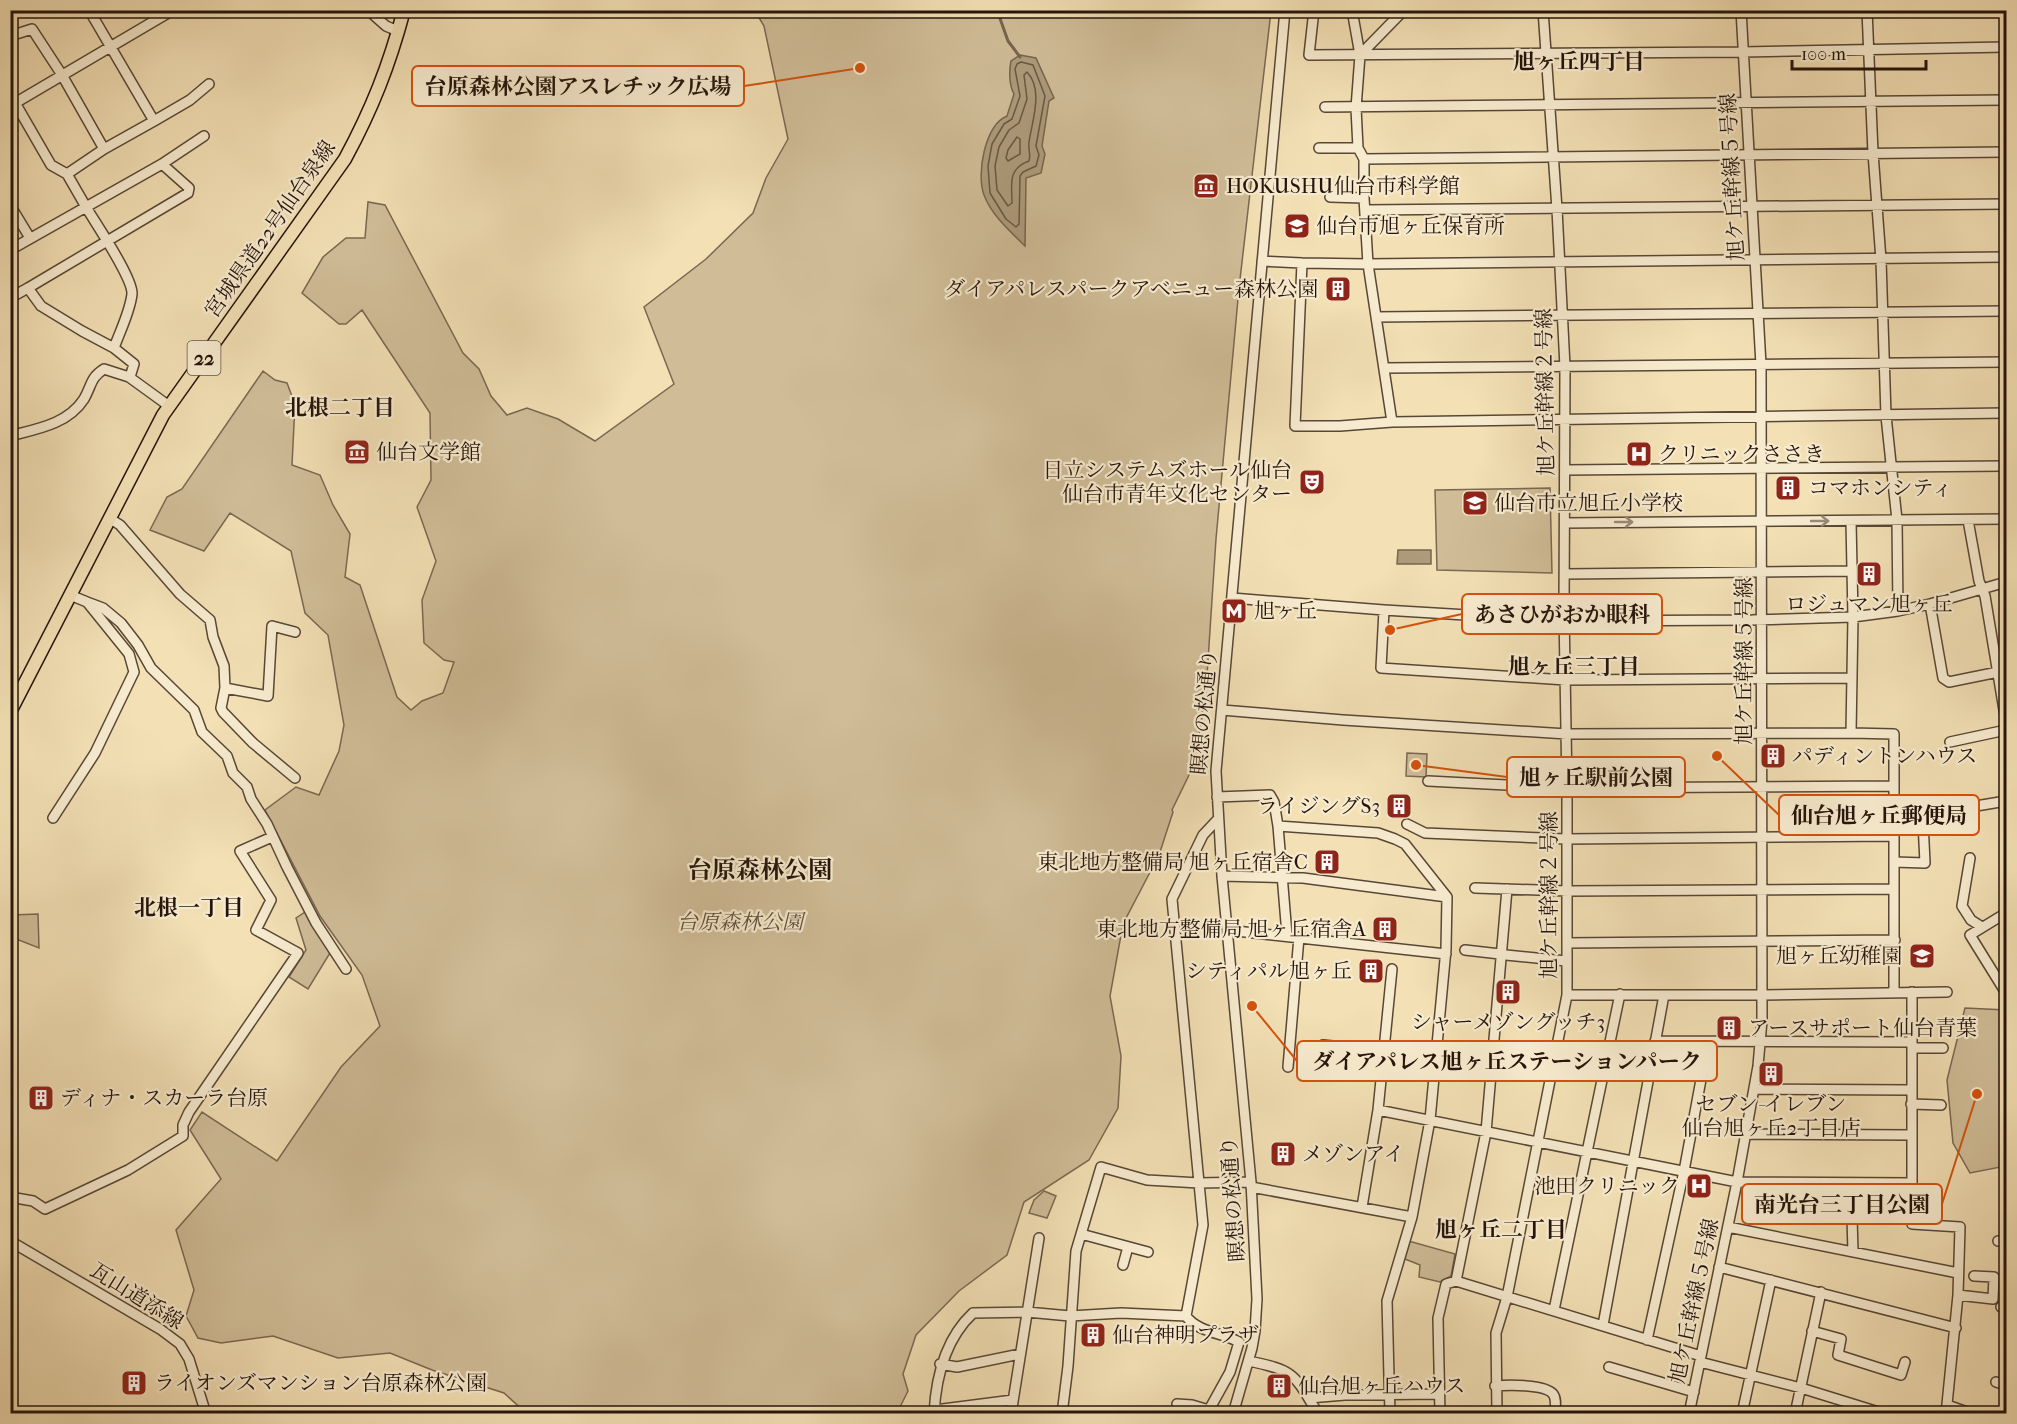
<svg xmlns="http://www.w3.org/2000/svg" width="2017" height="1424" viewBox="0 0 2017 1424" font-family="'IM FELL French Canon','Noto Serif JP',serif">
  <style>
    .green { fill: #d0bd98; stroke: #7a6852; stroke-width: 1.5 }
    .water { fill: #ad9b7b; stroke: #77654e; stroke-width: 1.5 }
    .lines { fill: none; stroke-linecap: round; stroke-linejoin: round }
    .shore { stroke: #695843; stroke-width: 1.5 }
    .stream { stroke: #77654e; stroke-width: 3 }
    .minor-casing { stroke: #584736; stroke-width: 12 }
    .major-casing { stroke: #25140b; stroke-width: 15 }
    .minor { stroke: #f7ebcf; stroke-width: 9 }
    .major { stroke: #f3e0b5; stroke-width: 12 }
    .oneway { stroke: #988a77 }
    .labels { text-anchor: middle; stroke-width: 4.5; stroke-linejoin: round; paint-order: stroke }
    .shield { fill: #f7ebcf; stroke: #645446; stroke-width: 1.5 }
    .shield-label { font-size: 20px; font-weight: bold; fill: #25140b }
    .street-label { font-size: 21px; fill: #25140b; stroke: #f7ebcf }
    .poi-label { font-size: 21px; fill: #25140b; stroke: #f7ebcf; text-anchor: start }
    .park-label { font-size: 21px; font-style: italic; fill: #614f3c; stroke: #f7ebcf }
    .neighbourhood-label { font-size: 22px; font-weight: bold; fill: #25140b; stroke: #f7ebcf }
    .quarter-label { font-size: 24px; font-weight: bold; fill: #25140b; stroke: #f7ebcf }
    .leader { fill: none; stroke: #d4520c; stroke-width: 2 }
    .callout-dot { fill: #d4520c; stroke: #f7ebcf; stroke-width: 2 }
    .callout { fill: #f7ebcf; stroke: #d4520c; stroke-width: 2 }
    .callout-label { font-size: 22px; text-anchor: middle; font-weight: bold; fill: #25140b }
  </style>
  <rect width="100%" height="100%" fill="#f3e0b5"/>
  <filter id="stains"><feTurbulence type="fractalNoise" baseFrequency=".00333" numOctaves="4"/><feColorMatrix values="0 0 0 0 .2 0 0 0 0 .09 0 0 0 0 .02 0 0 0 .5 -.17"/></filter>
  <radialGradient id="worn" r=".72"><stop offset=".6" stop-color="#630" stop-opacity="0"/><stop offset="1" stop-color="#630" stop-opacity=".3"/></radialGradient>
  <path class="green" d="M755,11H1271L1239,288L1216,539L1206,691L1197,748L1189,775L1172,810L1173,812L1159,855L1123,924L1110,996L1121,1056L1118,1108L1089,1160L1024,1202L1007,1255L959,1291L916,1335L903,1374L908,1391L897,1413H526L504,1393L432,1370L390,1353L338,1358L273,1336L221,1343L198,1338L186,1316L194,1290L176,1230L221,1179L190,1130L202,1112L277,1161L341,1067L380,1026L362,975L320,916L265,810L296,787L319,795L339,751L344,725L328,635L305,613L291,551L230,513L204,551L150,530L167,497L182,489L263,371L275,380L287,383L295,404L292,465L320,475L333,505L350,534L345,577L360,585L397,697L411,710L422,701L443,693L454,662L444,660L424,643L422,600L436,561L417,507L431,480L430,413L362,310L346,324H339L302,293L323,257L346,238H365L368,202L385,205L463,353L479,369L491,396L507,415L527,408L558,419L595,441L674,384L644,307L706,259L753,213L766,178L788,139L764,26Z
    M1550,488L1552,573L1437,570L1435,490Z
    M1407,753L1427,754L1426,777L1406,776Z
    M305,912L330,953L308,989L289,977L306,950L296,918Z
    M38,914L39,948L11,937V915Z
    M1965,1008L2006,1010V1166L1970,1173L1953,1143L1947,1080Z
    M1044,1191L1056,1196L1047,1218L1029,1213L1034,1200Z
    M1405,1240L1455,1254L1451,1276L1440,1282L1419,1277L1420,1265L1400,1257Z"/>
  <path class="water" d="M1020,55L1036,58L1054,98L1049,101L1042,146L1045,154L1041,173L1026,178L1025,246C1010,231 992,216 984,195C976,174 985,125 1007,116L1014,94C1009,85 1009,71 1011,61Z
    M1398,550H1431V564H1397Z"/>
  <g class="lines">
    <path class="shore" d="M1021,62L1033,65L1045,96L1036,146L1039,155L1036,166L1023,172L1020,176L1019,224L1016,227L1006,219L990,193L988,166L992,144L1004,124L1012,119L1020,96L1015,69L1017,64Z
      M1027,72C1044,90 1032,121 1029,142C1028,149 1031,154 1029,161C1007,169 1012,184 1012,203L1008,206L997,190L995,166L999,147L1009,130L1019,123L1027,99L1024,75Z
      M1017,137L1020,139V154L1008,161L1006,158L1008,150Z"/>
    <path class="stream" d="M997,10L1008,41L1020,57"/>
    <g class="minor-casing">
      <path id="minor" d="M368,10L386,26L398,31
        M1314,10L1309,55L1743,52L2006,47
        M1352,10L1360,55
        M1867,10L1873,153L1881,260L1886,416L1897,520L1898,611
        M92,15L154,121L190,100L209,84
        M10,36L32,29L62,75L104,149
        M10,94L51,165L67,174L86,207L10,250
        M10,106L173,10
        M1325,107L2006,100
        M1319,148H1358
        M1364,159L2006,152
        M67,174L104,149L154,121
        M1330,197L1364,198
        M10,205L30,238
        M1365,210L2006,204
        M1262,261L1302,263L1368,264L2006,257
        M1302,263L1295,426H1340L1392,422L2006,413
        M28,288L188,193L189,188L162,164
        M10,298L28,288L41,306L82,331L114,348
        M1376,317L2006,311
        M1385,368L2006,362
        M130,377L134,364L114,348C120,331 130,312 132,294C133,278 96,224 86,207L162,164L204,136
        M1392,422L1368,264L1364,198V159L1358,148L1356,108L1360,55L1404,10
        M10,436C37,429 68,424 84,399C92,385 90,378 104,369L129,377L169,406
        M1565,470L2006,466
        M109,518L120,525L180,594L210,620L213,637L224,666L225,688L221,708L223,712L253,743L295,778
        M1968,520L1979,581L1985,596L2006,722
        M1851,521L1853,617L1851,733L1894,734V993
        M1565,523L2006,519
        M1565,574L1852,571
        M1232,598L1384,610L1565,621L1752,620L1853,617L1898,611L1930,604L2006,582
        M87,602L103,608L121,623L138,645L151,668L194,710L202,732L227,756L233,773L247,787L251,799L267,824L287,867L316,923L346,969
        M1930,604L1943,678L1949,682L1998,672
        M1384,610L1381,668L1566,680L1851,678
        M225,688L268,696L272,626L295,632
        M1222,710L1343,720L1567,734L1851,733
        M1950,742L2006,730
        M1428,781L1567,788L1893,786
        M1217,797L1270,795L1274,802L1278,826L1287,935
        M1893,801H1922L1925,863L1894,862
        M1946,811L2006,801
        M53,818L95,753L134,672L129,654L87,602L70,595
        M1407,824L1425,833L1566,839L1894,836
        M1278,826L1378,833L1395,839L1405,844L1447,897L1446,949L1430,1120L1412,1217L1387,1301L1390,1414
        M1970,858L1962,906L1971,920L1982,927
        M1222,876L1303,878L1447,897
        M1475,888L1568,891L1894,889
        M1507,889L1486,1132L1456,1281L1701,1356
        M2006,913L1970,935L2006,993
        M1227,930L1446,954
        M1567,943L1895,940
        M1465,950L1500,954
        M1506,955L1566,961
        M1567,995H1763L1947,992
        M1655,1041L1912,1042
        M1323,1045L1383,1051
        M1912,1048H1943
        M1288,1067L1299,937
        M1754,1089L1910,1090
        M1911,1104L1941,1105
        M1378,1110L1737,1182L1912,1183V992
        M1745,1134L1911,1135
        M1851,1183L1853,1252
        M1912,1183V1224L1960,1227L1958,1295L1946,1414
        M1251,1187L1412,1217
        M10,1197L33,1201L45,1209L128,1170L183,1136V1125L189,1112L298,953L256,930L271,900L240,851L272,837
        M1362,1207L1378,1110L1392,969
        M1728,1227L1958,1273
        M1081,1234L1148,1252
        M10,1241L160,1329L180,1344L189,1359L206,1414
        M1998,1241H2006
        M1123,1265L1128,1247
        M1719,1267L1956,1328
        M1958,1295L1993,1299L1994,1277L1974,1276
        M2001,1307L2006,1308
        M1554,1310L1620,994
        M1603,1325L1664,995
        M1812,1331L1841,1339L1838,1355L1901,1375L1905,1362
        M1647,1340L1684,1171L1708,1042
        M1249,1361C1296,1371 1294,1374 1318,1414
        M1700,1362L1801,1388L1885,1414
        M940,1364L957,1367L1020,1354
        M1609,1367L1694,1392
        M1996,1382L2006,1385
        M1495,1386C1508,1385 1545,1384 1553,1394C1557,1399 1555,1408 1555,1414
        M1309,1398L1345,1395L1439,1394
        M1177,1404L1192,1405L1209,1410
        M1947,1405L1973,1414
        M935,1410L1013,1400
        M1555,1410L1570,1414
        M934,1414C936,1376 945,1339 973,1313L1027,1312L1070,1316L1121,1313L1186,1316
        M1011,1414L1039,1238
        M1062,1414L1068,1366L1076,1251L1101,1167L1147,1180L1199,1183L1251,1182
        M1218,1414L1209,1410L1230,1372L1239,1342C1223,1333 1197,1332 1186,1316L1203,1225L1172,899L1203,835L1218,819
        M1233,1414L1252,1348L1255,1331L1257,1299L1251,1182L1222,876L1216,771L1285,10
        M1440,1414L1438,1318L1446,1284L1456,1281
        M1497,1414L1496,1333L1507,1297L1567,995V788L1564,612L1565,367L1557,209L1543,10
        M1689,1414L1737,1182L1758,1066L1762,1020L1761,365L1741,10
        M1742,1414L1771,1280
        M1795,1414L1821,1292"/>
    </g>
    <g class="major-casing">
      <path id="major" d="M10,712L163,415L345,159C372,109 389,66 404,10"/>
    </g>
    <use href="#minor" class="minor"/>
    <use href="#major" class="major"/>
  </g>
  <defs><path id="oneway-shaft" d="M-6 0H5M1.5-3L5.5 0L1.5 3" fill="none" stroke-width="1.6" stroke-linecap="round" stroke-linejoin="round" transform="scale(1.5)"/></defs>
  <g class="oneway">
    <use href="#oneway-shaft" transform="translate(1820 521)"/>
    <use href="#oneway-shaft" transform="translate(1624 522)"/>
  </g>
  <defs>
    <g id="museum-square" transform="scale(1.35)"><rect x="-9" y="-9" width="18" height="18" rx="4" fill="#8f2418" stroke="#f7ebcf"/><path d="M0-6L6-3V-2H-6V-3ZM-5-1h2V3h-2ZM-1-1h2V3h-2ZM3-1h2V3H3ZM-6 4H6V6H-6Z" fill="#fff"/></g>
    <g id="school-square" transform="scale(1.35)"><rect x="-9" y="-9" width="18" height="18" rx="4" fill="#8f2418" stroke="#f7ebcf"/><path d="M0-5L7-2L0 1L-7-2ZM-4 1L0 2.5L4 1V4Q0 6-4 4Z" fill="#fff"/></g>
    <g id="building-square" transform="scale(1.35)"><rect x="-9" y="-9" width="18" height="18" rx="4" fill="#8f2418" stroke="#f7ebcf"/><path d="M-4-6H4V6H1V3H-1V6H-4ZM-2.5-4.3h1.7v1.8h-1.7ZM.8-4.3h1.7v1.8H.8ZM-2.5-1h1.7V.8h-1.7ZM.8-1h1.7V.8H.8Z" fill="#fff"/></g>
    <g id="hospital-square" transform="scale(1.35)"><rect x="-9" y="-9" width="18" height="18" rx="4" fill="#8f2418" stroke="#f7ebcf"/><path d="M-5-5h3v3.5h4V-5h3V5h-3V1.5h-4V5h-3Z" fill="#fff"/></g>
    <g id="theatre-square" transform="scale(1.35)"><rect x="-9" y="-9" width="18" height="18" rx="4" fill="#8f2418" stroke="#f7ebcf"/><path d="M-5-5.5Q0-4 5-5.5V0Q5 5 0 6Q-5 5-5 0ZM-3.3-2.5H-1v1.5H-3.3ZM1-2.5H3.3v1.5H1ZM-2.8 1Q0 5.5 2.8 1Z" fill="#fff"/></g>
    <g id="metro-square" transform="scale(1.35)"><rect x="-9" y="-9" width="18" height="18" rx="4" fill="#8f2418" stroke="#f7ebcf"/><path d="M-5.5 5V-5H-3L0 0L3-5H5.5V5H3V-.5L0 4L-3-.5V5Z" fill="#fff"/></g>
  </defs>
  <g fill-rule="evenodd">
    <use href="#museum-square" x="1206" y="186"/>
    <use href="#school-square" x="1297" y="226"/>
    <use href="#building-square" x="1338" y="289"/>
    <use href="#museum-square" x="357" y="452"/>
    <use href="#hospital-square" x="1639" y="454"/>
    <use href="#theatre-square" x="1312" y="482"/>
    <use href="#building-square" x="1788" y="488"/>
    <use href="#school-square" x="1475" y="503"/>
    <use href="#building-square" x="1869" y="574"/>
    <use href="#metro-square" x="1234" y="611"/>
    <use href="#building-square" x="1773" y="756"/>
    <use href="#building-square" x="1399" y="806"/>
    <use href="#building-square" x="1327" y="862"/>
    <use href="#building-square" x="1385" y="929"/>
    <use href="#school-square" x="1922" y="956"/>
    <use href="#building-square" x="1371" y="971"/>
    <use href="#building-square" x="1508" y="992"/>
    <use href="#building-square" x="1729" y="1028"/>
    <use href="#building-square" x="1771" y="1074"/>
    <use href="#building-square" x="41" y="1098"/>
    <use href="#building-square" x="1283" y="1154"/>
    <use href="#hospital-square" x="1699" y="1186"/>
    <use href="#building-square" x="1093" y="1335"/>
    <use href="#building-square" x="134" y="1383"/>
    <use href="#building-square" x="1279" y="1386"/>
  </g>
  <g class="labels">
    <rect class="shield" x="187.5" y="341" width="33" height="34" rx="4.5"/>
    <g class="shield-label">
      <text x="204" y="365">22</text>
    </g>
    <g class="street-label">
      <text transform="translate(1732 177) rotate(-93)" y="7">旭ケ丘幹線５号線</text>
      <text transform="translate(270 229) rotate(-55)" y="7">宮城県道22号仙台泉線</text>
      <text transform="translate(1545 392) rotate(-91)" y="7">旭ケ丘幹線２号線</text>
      <text transform="translate(1744 661) rotate(-90)" y="7">旭ケ丘幹線５号線</text>
      <text transform="translate(1204 712) rotate(-85)" y="7">瞑想の松通り</text>
      <text transform="translate(1549 895) rotate(-90)" y="7">旭ケ丘幹線２号線</text>
      <text transform="translate(1233 1199) rotate(-94)" y="7">瞑想の松通り</text>
      <text transform="translate(137 1296) rotate(32)" y="7">瓦山道添線</text>
      <text transform="translate(1694 1301) rotate(-78)" y="7">旭ケ丘幹線５号線</text>
    </g>
    <g class="poi-label">
      <text x="1226" y="193">HOKUSHU仙台市科学館</text>
      <text x="1316" y="233">仙台市旭ヶ丘保育所</text>
      <text x="1318" y="296" text-anchor="end">ダイアパレスパークアベニュー森林公園</text>
      <text x="376" y="459">仙台文学館</text>
      <text x="1658" y="461">クリニックささき</text>
      <text x="1292" y="477" text-anchor="end">日立システムズホール仙台<tspan x="1292" dy="24">仙台市青年文化センター</tspan></text>
      <text x="1808" y="495">コマホンシティ</text>
      <text x="1494" y="510">仙台市立旭丘小学校</text>
      <text x="1869" y="611" text-anchor="middle">ロジュマン旭ヶ丘</text>
      <text x="1254" y="618">旭ヶ丘</text>
      <text x="1792" y="763">パディントンハウス</text>
      <text x="1380" y="813" text-anchor="end">ライジングS3</text>
      <text x="1308" y="869" text-anchor="end">東北地方整備局 旭ヶ丘宿舎C</text>
      <text x="1366" y="936" text-anchor="end">東北地方整備局 旭ヶ丘宿舎A</text>
      <text x="1902" y="963" text-anchor="end">旭ヶ丘幼稚園</text>
      <text x="1352" y="978" text-anchor="end">シティパル旭ヶ丘</text>
      <text x="1508" y="1029" text-anchor="middle">シャーメゾングッチ3</text>
      <text x="1748" y="1035">アースサポート仙台青葉</text>
      <text x="60" y="1105">ディナ・スカーラ台原</text>
      <text x="1771" y="1111" text-anchor="middle">セブン-イレブン<tspan x="1771" dy="24">仙台旭ヶ丘2丁目店</tspan></text>
      <text x="1302" y="1161">メゾンアイ</text>
      <text x="1680" y="1193" text-anchor="end">池田クリニック</text>
      <text x="1112" y="1342">仙台神明プラザ</text>
      <text x="154" y="1390">ライオンズマンション台原森林公園</text>
      <text x="1298" y="1393">仙台旭ヶ丘ハウス</text>
    </g>
    <g class="park-label">
      <text x="740" y="929">台原森林公園</text>
    </g>
    <g class="neighbourhood-label">
      <text x="1579" y="69">旭ヶ丘四丁目</text>
      <text x="340" y="415">北根二丁目</text>
      <text x="1574" y="674">旭ヶ丘三丁目</text>
      <text x="189" y="915">北根一丁目</text>
      <text x="1501" y="1237">旭ヶ丘二丁目</text>
    </g>
    <g class="quarter-label">
      <text x="760" y="878">台原森林公園</text>
    </g>
  </g>
  <path class="leader" d="M860 68L744 86M1390 630L1462 614M1416 765L1507 777M1717 756L1779 815M1252 1006L1297 1061M1977 1094L1942 1204"/>
  <g class="callout-dot">
    <circle cx="860" cy="68" r="6"/>
    <circle cx="1390" cy="630" r="6"/>
    <circle cx="1416" cy="765" r="6"/>
    <circle cx="1717" cy="756" r="6"/>
    <circle cx="1252" cy="1006" r="6"/>
    <circle cx="1977" cy="1094" r="6"/>
  </g>
  <g class="callout">
    <rect x="412" y="66" width="332" height="40" rx="6"/>
    <rect x="1462" y="594" width="200" height="40" rx="6"/>
    <rect x="1507" y="757" width="178" height="40" rx="6"/>
    <rect x="1779" y="795" width="200" height="40" rx="6"/>
    <rect x="1297" y="1041" width="420" height="40" rx="6"/>
    <rect x="1742" y="1184" width="200" height="40" rx="6"/>
  </g>
  <g class="callout-label">
    <text x="578" y="94">台原森林公園アスレチック広場</text>
    <text x="1562" y="622">あさひがおか眼科</text>
    <text x="1596" y="785">旭ヶ丘駅前公園</text>
    <text x="1879" y="823">仙台旭ヶ丘郵便局</text>
    <text x="1507" y="1069">ダイアパレス旭ヶ丘ステーションパーク</text>
    <text x="1842" y="1212">南光台三丁目公園</text>
  </g>
  <rect width="2017" height="1424" fill="none" stroke="#f3e0b5" stroke-width="36"/>
  <rect x="12" y="12" width="1993" height="1400" fill="none" stroke="#25140b" stroke-width="3"/>
  <rect x="18" y="18" width="1981" height="1388" fill="none" stroke="#25140b" stroke-width="1.5"/>
  <path d="M1792 60v9h134v-9" fill="none" stroke="#25140b" stroke-width="3"/>
  <text x="1801" y="60" font-size="18" fill="#25140b" stroke="#f7ebcf" stroke-width="4.5" paint-order="stroke">100 m</text>
  <rect width="100%" height="100%" filter="url(#stains)"/>
  <rect width="100%" height="100%" fill="url(#worn)"/>
</svg>
